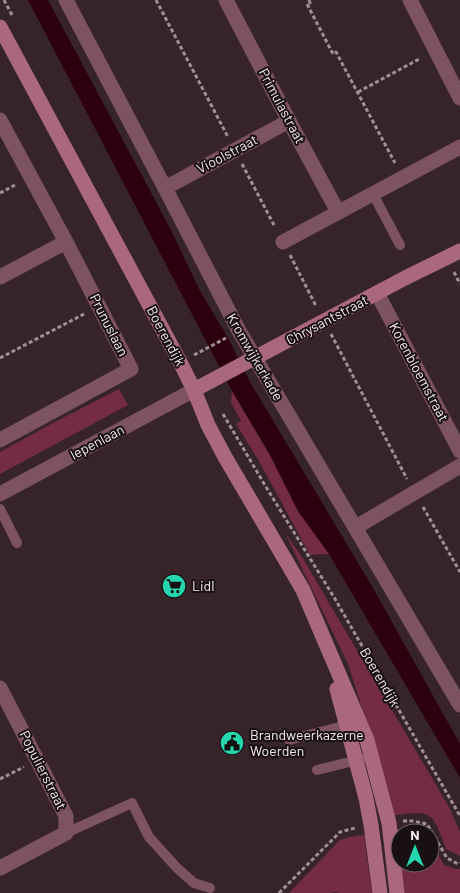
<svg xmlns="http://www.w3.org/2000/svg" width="460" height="893" viewBox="0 0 460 893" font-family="Barlow,sans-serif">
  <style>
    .green { fill: #742c45 }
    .water { fill: #2c0011 }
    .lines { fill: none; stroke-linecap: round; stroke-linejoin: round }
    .path { stroke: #9f9093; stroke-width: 3; stroke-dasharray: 4 2.5; stroke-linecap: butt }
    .lane { stroke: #7d535f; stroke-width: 10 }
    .street { stroke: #7d535f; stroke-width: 15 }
    .secondary { stroke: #aa687c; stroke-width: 15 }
    .labels { text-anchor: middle; stroke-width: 4; stroke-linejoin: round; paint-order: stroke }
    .street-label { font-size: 14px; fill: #f5e8eb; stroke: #181012 }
    .poi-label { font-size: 14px; fill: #f5e8eb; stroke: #181012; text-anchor: start }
  </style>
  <rect width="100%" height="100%" fill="#372429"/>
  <path class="green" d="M119,389L128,405L0,474V452L53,423Z
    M232,391L270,455L298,511L329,554L310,555L259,461L236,424L241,421L231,402Z
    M285,533L302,557L449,807L460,832V856L446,849C432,810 432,810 391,816L375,749L348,664Z
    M418,826L424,833H400V863H430V839L444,865L456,869H460V893H403L394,830Z
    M364,835L372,893H340L336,892L330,893H289L340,840L350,837Z"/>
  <path class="water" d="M28,0H48L172,232L199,289L229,340L250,382L373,588L460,744V778L329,554L298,511L270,455L232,391Z"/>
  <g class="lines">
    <path class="path" d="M4,0L12,15
      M156,0L228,137
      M309,0L310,3L307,4L333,54L336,52L395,163
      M358,92L421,58
      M242,164L275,227
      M0,193L17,184
      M290,255L316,306
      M454,272L460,284
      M331,334L407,479
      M194,355L226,338
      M0,358L86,313
      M223,414L266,487L335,599L460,816
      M423,507L460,572
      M0,779L24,767
      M403,821H413L427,824L447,858L458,864L460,863
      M279,893L340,832L355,828"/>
    <path class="lane" d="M373,194L400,245
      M0,509L17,543
      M289,740L351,724
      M317,770L362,759
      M66,833L132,803L149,837L177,868L194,883L210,888"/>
    <path class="street" d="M66,0L165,188L239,331L460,705
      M226,0L289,121L338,212
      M410,0L460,98
      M0,120L66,242
      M165,188L289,121
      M283,242L460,147
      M0,277L66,242L131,369L0,440
      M377,293L460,451
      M0,494L194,390
      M356,527L460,466
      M0,688L66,816V833L0,868"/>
    <path class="secondary" d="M0,27L180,362L194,390L208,425L225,457L303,590L367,740L389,823L397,893
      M194,390L405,278L460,251
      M337,689L366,798L371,825L380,893"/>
  </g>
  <defs>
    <g id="supermarket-disc" transform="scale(1.25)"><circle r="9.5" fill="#25d5ae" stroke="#181012"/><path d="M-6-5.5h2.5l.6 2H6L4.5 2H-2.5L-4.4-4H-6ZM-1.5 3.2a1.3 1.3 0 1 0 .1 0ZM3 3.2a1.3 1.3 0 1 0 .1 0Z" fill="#111"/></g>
    <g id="civic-disc" transform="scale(1.25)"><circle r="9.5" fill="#25d5ae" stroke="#181012"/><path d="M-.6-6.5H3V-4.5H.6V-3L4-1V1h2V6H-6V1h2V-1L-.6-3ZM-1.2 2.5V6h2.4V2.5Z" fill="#111"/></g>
  </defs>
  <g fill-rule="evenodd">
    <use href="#supermarket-disc" x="174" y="586"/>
    <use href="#civic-disc" x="232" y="743"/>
  </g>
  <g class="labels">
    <g class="street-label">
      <text transform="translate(282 106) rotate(62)" y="5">Primulastraat</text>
      <text transform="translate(227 154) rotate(-28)" y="5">Vioolstraat</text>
      <text transform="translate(327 320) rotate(-28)" y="5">Chrysantstraat</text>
      <text transform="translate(109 325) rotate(63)" y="5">Prunuslaan</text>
      <text transform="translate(166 336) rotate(62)" y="5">Boerendijk</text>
      <text transform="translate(255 357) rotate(60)" y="5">Kromwijkerkade</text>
      <text transform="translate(419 372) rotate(62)" y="5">Korenbloemstraat</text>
      <text transform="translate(97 442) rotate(-28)" y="5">Iepenlaan</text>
      <text transform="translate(380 677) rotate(60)" y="5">Boerendijk</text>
      <text transform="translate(43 770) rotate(63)" y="5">Populierstraat</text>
    </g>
    <g class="poi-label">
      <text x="192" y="591">Lidl</text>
      <text x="250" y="740">Brandweerkazerne<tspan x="250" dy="16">Woerden</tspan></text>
    </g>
  </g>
  <g transform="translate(415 848)"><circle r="24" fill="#181012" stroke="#706669"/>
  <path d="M0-4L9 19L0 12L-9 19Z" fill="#25d5ae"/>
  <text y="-8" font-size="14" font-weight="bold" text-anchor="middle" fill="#f5e8eb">N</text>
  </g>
</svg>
